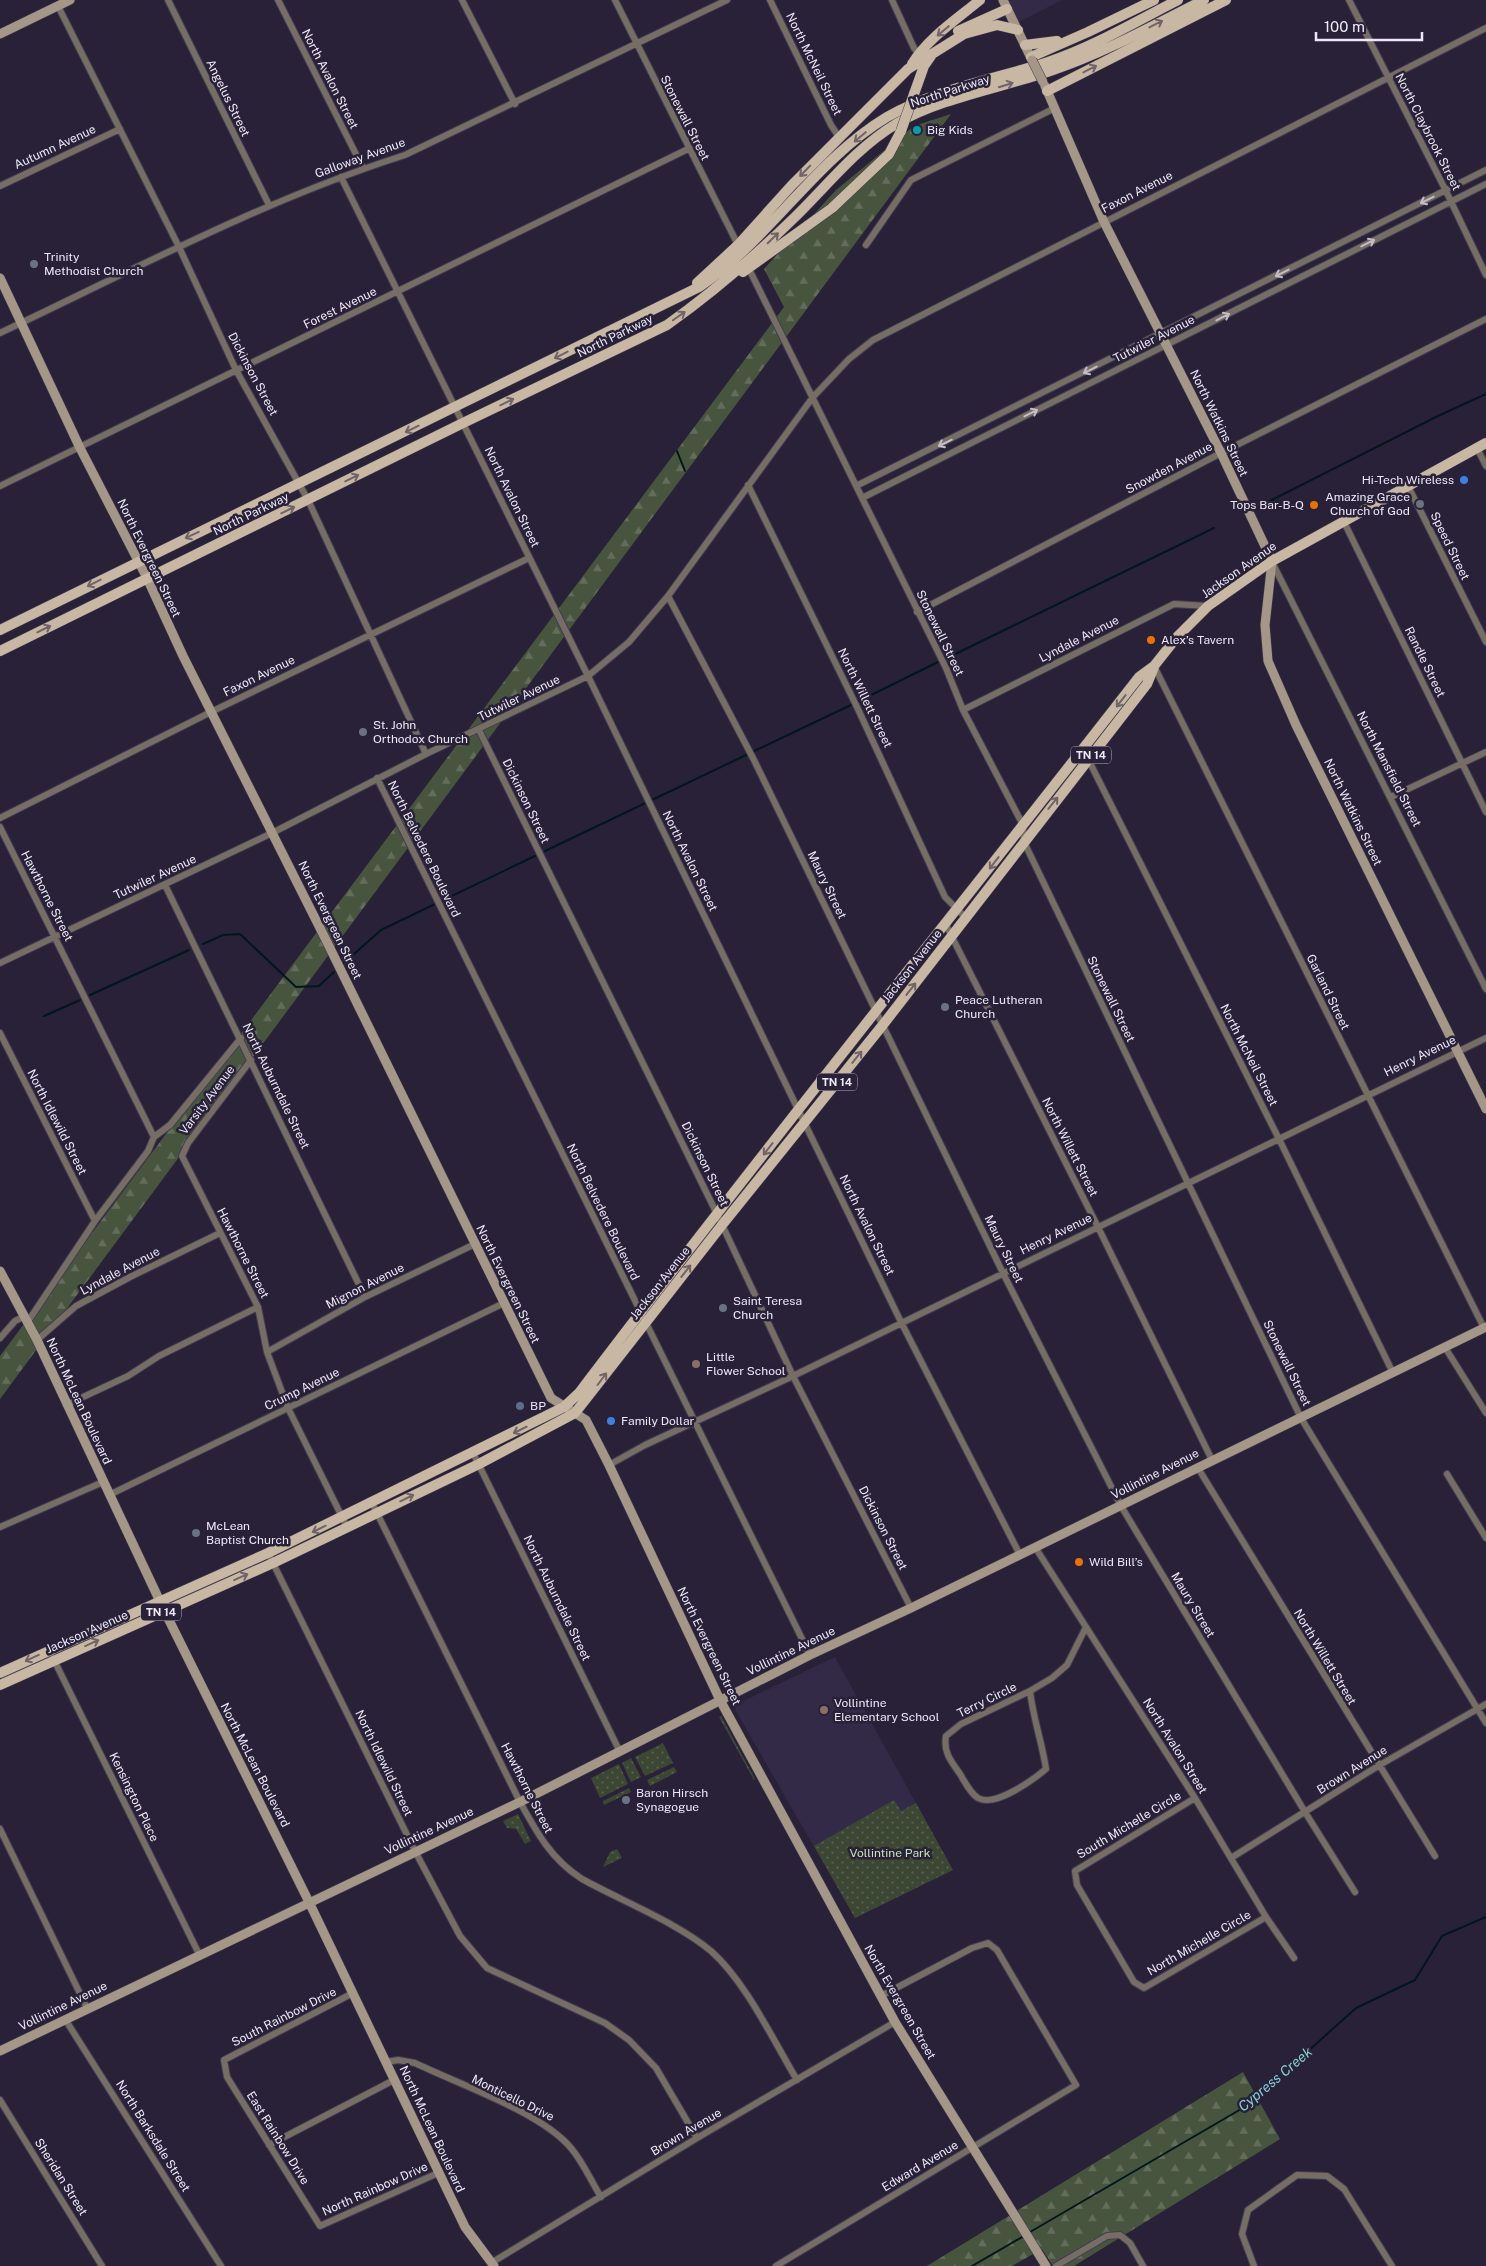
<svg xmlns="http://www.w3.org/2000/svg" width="1486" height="2266" viewBox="0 0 1486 2266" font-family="'Public Sans',sans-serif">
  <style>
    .built { fill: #332a47 }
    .grass { fill: url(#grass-dots) }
    .forest { fill: url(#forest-firs) }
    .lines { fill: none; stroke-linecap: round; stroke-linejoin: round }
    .stream { stroke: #00171b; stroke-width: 2 }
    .street-casing { stroke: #433d53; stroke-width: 8 }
    .secondary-casing { stroke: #433d53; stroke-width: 10 }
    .primary-casing { stroke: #433d53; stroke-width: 11 }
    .street { stroke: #766e64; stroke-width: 6 }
    .secondary { stroke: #a49787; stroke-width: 9 }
    .primary { stroke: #c8b7a2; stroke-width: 10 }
    .secondary-bridge-casing { stroke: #433d53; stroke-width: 10; stroke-linecap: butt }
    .primary-bridge-casing { stroke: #433d53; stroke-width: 11; stroke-linecap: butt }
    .secondary-bridge { stroke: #a49787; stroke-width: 9 }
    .primary-bridge { stroke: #c8b7a2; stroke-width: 10 }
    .oneway { stroke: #706468 }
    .oneway2 { stroke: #c3bdc4 }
    .culture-dot { fill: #0f9aa8; stroke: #282138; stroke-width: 2 }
    .worship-dot { fill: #6b7280; stroke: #282138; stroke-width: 2 }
    .shop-dot { fill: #3f7fe0; stroke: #282138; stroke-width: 2 }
    .food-dot { fill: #e8710a; stroke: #282138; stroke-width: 2 }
    .education-dot { fill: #8d6e63; stroke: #282138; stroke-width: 2 }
    .service-dot { fill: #5c6f8a; stroke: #282138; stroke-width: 2 }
    .labels { text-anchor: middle; stroke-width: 5; stroke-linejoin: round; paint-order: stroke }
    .shield { fill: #282138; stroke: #b1acbe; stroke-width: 1 }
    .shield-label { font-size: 11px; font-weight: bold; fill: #ece8f8 }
    .street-label { font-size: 12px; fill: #ece8f8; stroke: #282138 }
    .poi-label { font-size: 12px; fill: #ece8f8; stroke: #282138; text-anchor: start }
    .park-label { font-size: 12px; fill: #c6e2b2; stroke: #282138 }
    .water-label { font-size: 14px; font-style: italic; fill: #87ccd6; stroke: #282138 }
  </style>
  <defs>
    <pattern id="grass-dots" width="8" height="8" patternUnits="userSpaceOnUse" patternTransform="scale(1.25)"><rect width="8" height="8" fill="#3b4733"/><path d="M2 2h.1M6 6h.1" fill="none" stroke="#586251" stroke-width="1.8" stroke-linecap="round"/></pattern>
    <pattern id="forest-firs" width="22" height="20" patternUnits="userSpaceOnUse" patternTransform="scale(1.25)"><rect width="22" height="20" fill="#48553e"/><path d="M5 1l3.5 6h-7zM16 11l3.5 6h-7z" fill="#636d5b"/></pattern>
  </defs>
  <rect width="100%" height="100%" fill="#282138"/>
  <path class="built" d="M1003,0H1062L1015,24Z
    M835,1657L953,1870L855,1918L733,1706Z"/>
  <path class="grass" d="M721,1716L755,1779L754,1780L719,1717Z
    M663,1743L673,1763L645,1776L635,1757Z
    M631,1758L641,1777L631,1782L622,1763Z
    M619,1764L628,1784L600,1798L591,1778Z
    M674,1767L677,1772L650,1786L647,1780Z
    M629,1788L631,1792L604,1805L603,1801Z
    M894,1800L901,1811L916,1803L953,1870L855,1918L814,1846Z
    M518,1814L531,1841L525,1844L516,1829L507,1828L503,1821Z
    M617,1849L622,1858L603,1867L610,1852Z"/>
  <path class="forest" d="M951,114L0,1399V1356L784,307L764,269L836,190L914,126Z
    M1243,2072L1280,2139L1074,2266H1053L1042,2249L1012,2266H927Z"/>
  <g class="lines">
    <path class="stream" d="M677,451L685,471
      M1260,506L1438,416L1486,394
      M945,659L1214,528
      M857,702L940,661
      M545,851L853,704
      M203,944L223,935L240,934L296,987L319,986L334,972
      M344,963L381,930L535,856
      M90,995L189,950
      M44,1016L80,1000
      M1030,2232L1248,2105L1356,2008L1415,1980L1442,1936L1486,1917
      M972,2266L1024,2236"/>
    <g class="street-casing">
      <path id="street" d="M168,0L269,205
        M278,0L363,168
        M462,0L515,104
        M615,0L738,245
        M770,0L831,125L839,137
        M892,0L914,48L921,57
        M1349,0L1446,191L1486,275
        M58,6L179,247L236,370L308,500L426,754
        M341,177L588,676L901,1322L1020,1555
        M0,186L120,129
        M866,245L911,180L1055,108
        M749,269L946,668L963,710L1023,825L1024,842L1301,1418L1486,1723
        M0,333C133,270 264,200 405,155L727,0
        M1477,448L1486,466
        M748,485L857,707L945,897L965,917
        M0,486L688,149
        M856,486L1486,170
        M1408,486L1486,642
        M862,498L1486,184
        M1344,522L1486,812
        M1272,562L1486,989
        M668,596L754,760L1003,1273L1121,1506L1305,1812L1355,1892
        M917,612L1221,453L1486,319
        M1154,666L1484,1328
        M963,710L1174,604L1208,606
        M479,730L717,1214L793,1376L911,1608
        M1087,757L1279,1139L1393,1373
        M377,778L810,1655
        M1391,797L1486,752
        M0,818L211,712L529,558
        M0,827L154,1137
        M165,885L365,1297
        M946,925L1098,1227L1212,1460
        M0,963L272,833L426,754L588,676L629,642L668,596L813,397L849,359L873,340L1486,28
        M0,1033L95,1221
        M251,1060L188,1143L182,1156L258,1307L267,1352L288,1408L347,1527
        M27,1323L95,1221L148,1151L154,1137L170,1125L241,1038
        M0,1338L15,1321L23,1317
        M37,1340L76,1306L130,1277L220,1233
        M1446,1349L1486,1413
        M267,1352L365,1297L475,1244
        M66,1405L128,1376L159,1356L258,1307
        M473,1453L620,1752
        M609,1465L645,1445L793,1376L1486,1038
        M1198,1468L1435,1856
        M1447,1474L1486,1538
        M109,1495L504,1303
        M372,1503L520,1802C537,1833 551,1859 582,1879C622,1901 676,1922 711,1951C746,1982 773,2040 797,2080
        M0,1527L103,1482
        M1035,1547L1195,1798L1266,1917L1294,1958
        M268,1553L415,1851L460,1936L487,1968L605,2023L629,2040L656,2068L697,2138
        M53,1658L199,1954
        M1030,1691C1033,1718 1042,1742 1046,1769C1034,1779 995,1808 978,1798C970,1793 965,1782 960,1774C951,1761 943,1752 946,1736L961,1724Z
        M1030,1691L1052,1678L1067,1665L1086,1627
        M1195,1798L1075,1871L1077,1885L1134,1982L1144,1988L1266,1917
        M0,1829L87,2008
        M1231,1858L1378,1766L1486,1704
        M353,1993L224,2060L227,2077L320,2226L438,2173
        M65,2019L221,2266
        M386,2062L398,2060L415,2063C458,2084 541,2112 571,2148C583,2162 591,2181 601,2197
        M0,2100L102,2266
        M269,2145L394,2080
        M491,2263L697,2138L895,2022
        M776,2266L1076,2085L997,1950L988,1943L972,1948L881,1996
        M1056,2266L1107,2236L1120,2235L1130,2243L1143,2266
        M1254,2266L1242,2234L1248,2210L1297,2175L1327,2176L1344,2189L1392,2266"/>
    </g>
    <g class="secondary-casing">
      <path id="secondary" d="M1003,0L1032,60
        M0,34L70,0
        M1045,86L1104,222L1221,453L1272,561L1265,625L1268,661L1296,725L1486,1109
        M0,278L80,448L147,578L183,656L325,938L551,1398L586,1420L609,1465L720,1700L895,2022L1046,2266
        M0,1271L37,1340L164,1610L309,1902L465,2227L494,2266
        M0,2051L520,1802L810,1655L911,1608L1486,1327"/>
    </g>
    <g class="primary-casing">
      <path id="primary" d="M958,31L1007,9
        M1025,45L1057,41
        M1031,57L1088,32L1154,0
        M912,64C928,38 957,19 980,0
        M1047,91L1226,0
        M914,94L924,66L931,56
        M743,272L832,208L889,154L901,131
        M697,283L738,245L792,185L908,69L964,34L997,25L1018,30
        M0,630L699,287C769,240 815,160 887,117C936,89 995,79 1048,62C1093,47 1135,22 1178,0
        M0,651L463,423L667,325C712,293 754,257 794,218C827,186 856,148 896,124C939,98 1005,87 1053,70C1106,52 1154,25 1204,0
        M0,1673L268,1553L564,1407L579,1393C762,1151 953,916 1139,677L1154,666L1177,637L1208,606L1272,561L1486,443
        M0,1685L273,1563L479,1464L575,1413L722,1225L882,1026L1147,684L1154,667"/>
    </g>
    <use href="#street" class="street"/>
    <use href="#secondary" class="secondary"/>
    <use href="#primary" class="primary"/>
    <g class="secondary-bridge-casing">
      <path id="secondary-bridge" d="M1032,60L1043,82"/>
    </g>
    <g class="primary-bridge-casing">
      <path id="primary-bridge" d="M901,131L914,94"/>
    </g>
    <use href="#secondary-bridge" class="secondary-bridge"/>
    <use href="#primary-bridge" class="primary-bridge"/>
  </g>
  <defs><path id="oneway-shaft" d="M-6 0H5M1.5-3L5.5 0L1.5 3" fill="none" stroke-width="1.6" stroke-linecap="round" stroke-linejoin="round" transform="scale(1.25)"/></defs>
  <g class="oneway">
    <use href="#oneway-shaft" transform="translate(1156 24) rotate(-27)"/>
    <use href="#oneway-shaft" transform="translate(943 31) rotate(140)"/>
    <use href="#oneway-shaft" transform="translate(1090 69) rotate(-27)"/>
    <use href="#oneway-shaft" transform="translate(1006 85) rotate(-17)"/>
    <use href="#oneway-shaft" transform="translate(860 137) rotate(140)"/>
    <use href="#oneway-shaft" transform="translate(805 171) rotate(134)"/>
    <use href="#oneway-shaft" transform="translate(773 238) rotate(-44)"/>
    <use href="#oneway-shaft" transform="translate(679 316) rotate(-35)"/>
    <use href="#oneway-shaft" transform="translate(561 355) rotate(153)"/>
    <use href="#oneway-shaft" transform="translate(507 402) rotate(-26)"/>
    <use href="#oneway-shaft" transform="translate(412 429) rotate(154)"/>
    <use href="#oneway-shaft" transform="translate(352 478) rotate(-26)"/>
    <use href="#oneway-shaft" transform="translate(288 510) rotate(-26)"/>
    <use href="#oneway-shaft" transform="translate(192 535) rotate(155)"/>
    <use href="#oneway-shaft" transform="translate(94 583) rotate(153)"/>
    <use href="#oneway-shaft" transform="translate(44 629) rotate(-26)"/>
    <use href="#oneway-shaft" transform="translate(1121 701) rotate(128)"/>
    <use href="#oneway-shaft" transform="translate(1053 803) rotate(-51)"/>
    <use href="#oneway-shaft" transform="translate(994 863) rotate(128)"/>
    <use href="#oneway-shaft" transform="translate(911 989) rotate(-52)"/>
    <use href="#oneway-shaft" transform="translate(857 1057) rotate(-51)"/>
    <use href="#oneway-shaft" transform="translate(768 1149) rotate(128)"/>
    <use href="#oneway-shaft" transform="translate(686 1271) rotate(-52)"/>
    <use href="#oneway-shaft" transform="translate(602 1379) rotate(-53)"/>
    <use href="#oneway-shaft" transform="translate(520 1430) rotate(154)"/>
    <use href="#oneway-shaft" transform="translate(407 1498) rotate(-26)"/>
    <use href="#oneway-shaft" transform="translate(319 1529) rotate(154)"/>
    <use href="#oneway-shaft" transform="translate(241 1577) rotate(-24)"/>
    <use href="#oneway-shaft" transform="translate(92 1643) rotate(-24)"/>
    <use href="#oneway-shaft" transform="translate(32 1658) rotate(155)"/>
  </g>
  <g class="oneway2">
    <use href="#oneway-shaft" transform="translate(1427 200) rotate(153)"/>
    <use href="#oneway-shaft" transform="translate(1368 243) rotate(-27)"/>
    <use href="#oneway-shaft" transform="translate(1282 273) rotate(153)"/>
    <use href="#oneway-shaft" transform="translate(1223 317) rotate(-27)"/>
    <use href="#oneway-shaft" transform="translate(1090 370) rotate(153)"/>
    <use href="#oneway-shaft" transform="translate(1031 413) rotate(-27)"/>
    <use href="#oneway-shaft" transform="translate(945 443) rotate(154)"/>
  </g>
  <circle class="culture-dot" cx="917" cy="130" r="5"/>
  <g class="worship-dot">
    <circle cx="34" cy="264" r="5"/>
    <circle cx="1420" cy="504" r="5"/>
    <circle cx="363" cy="732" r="5"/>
    <circle cx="945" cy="1007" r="5"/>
    <circle cx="723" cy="1308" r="5"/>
    <circle cx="196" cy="1533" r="5"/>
    <circle cx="626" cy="1800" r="5"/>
  </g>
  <g class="shop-dot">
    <circle cx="1464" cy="480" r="5"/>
    <circle cx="611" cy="1421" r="5"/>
  </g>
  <g class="food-dot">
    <circle cx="1314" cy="505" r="5"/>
    <circle cx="1151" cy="640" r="5"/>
    <circle cx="1079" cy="1562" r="5"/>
  </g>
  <g class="education-dot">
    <circle cx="696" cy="1364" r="5"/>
    <circle cx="824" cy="1710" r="5"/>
  </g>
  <circle class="service-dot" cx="520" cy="1406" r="5"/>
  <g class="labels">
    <g class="shield">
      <rect x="1071" y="746.5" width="40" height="17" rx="4"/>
      <rect x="817" y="1073.5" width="40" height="17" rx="4"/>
      <rect x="141" y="1603.5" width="40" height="17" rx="4"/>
    </g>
    <g class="shield-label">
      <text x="1091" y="759">TN 14</text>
      <text x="837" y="1086">TN 14</text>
      <text x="161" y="1616">TN 14</text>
    </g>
    <g class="street-label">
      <text transform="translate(814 64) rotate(64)" y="4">North McNeil Street</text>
      <text transform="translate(330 79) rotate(63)" y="4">North Avalon Street</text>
      <text transform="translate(950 91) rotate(-18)" y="4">North Parkway</text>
      <text transform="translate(228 98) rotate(64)" y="4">Angelus Street</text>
      <text transform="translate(685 118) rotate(63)" y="4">Stonewall Street</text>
      <text transform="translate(1428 132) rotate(63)" y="4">North Claybrook Street</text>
      <text transform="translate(55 147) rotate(-25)" y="4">Autumn Avenue</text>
      <text transform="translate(360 158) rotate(-20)" y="4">Galloway Avenue</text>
      <text transform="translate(1137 192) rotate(-27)" y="4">Faxon Avenue</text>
      <text transform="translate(340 308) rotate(-26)" y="4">Forest Avenue</text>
      <text transform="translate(615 336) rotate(-26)" y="4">North Parkway</text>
      <text transform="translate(1154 339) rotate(-27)" y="4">Tutwiler Avenue</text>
      <text transform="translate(253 374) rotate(62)" y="4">Dickinson Street</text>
      <text transform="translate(1219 423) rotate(64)" y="4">North Watkins Street</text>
      <text transform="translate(1169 468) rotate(-28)" y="4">Snowden Avenue</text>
      <text transform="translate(512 497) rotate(64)" y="4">North Avalon Street</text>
      <text transform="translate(251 514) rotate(-26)" y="4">North Parkway</text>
      <text transform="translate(1450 546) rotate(64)" y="4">Speed Street</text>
      <text transform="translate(149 558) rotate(64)" y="4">North Evergreen Street</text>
      <text transform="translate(1239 570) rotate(-35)" y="4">Jackson Avenue</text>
      <text transform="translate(940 633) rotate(64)" y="4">Stonewall Street</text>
      <text transform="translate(1079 639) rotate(-27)" y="4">Lyndale Avenue</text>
      <text transform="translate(1425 662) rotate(64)" y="4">Randle Street</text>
      <text transform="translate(259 676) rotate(-26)" y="4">Faxon Avenue</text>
      <text transform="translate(519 698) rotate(-26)" y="4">Tutwiler Avenue</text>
      <text transform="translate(865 698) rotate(64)" y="4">North Willett Street</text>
      <text transform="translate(1389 769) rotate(63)" y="4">North Mansfield Street</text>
      <text transform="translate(526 801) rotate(64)" y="4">Dickinson Street</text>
      <text transform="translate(1353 812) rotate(64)" y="4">North Watkins Street</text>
      <text transform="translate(424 849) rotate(64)" y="4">North Belvedere Boulevard</text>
      <text transform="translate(690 861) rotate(64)" y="4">North Avalon Street</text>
      <text transform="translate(155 877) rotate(-25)" y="4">Tutwiler Avenue</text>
      <text transform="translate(827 885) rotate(64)" y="4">Maury Street</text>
      <text transform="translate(47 896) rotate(63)" y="4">Hawthorne Street</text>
      <text transform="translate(330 920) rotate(64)" y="4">North Evergreen Street</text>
      <text transform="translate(912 966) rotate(-52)" y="4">Jackson Avenue</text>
      <text transform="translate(1328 992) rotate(64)" y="4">Garland Street</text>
      <text transform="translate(1111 999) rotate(64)" y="4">Stonewall Street</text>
      <text transform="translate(1249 1055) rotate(63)" y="4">North McNeil Street</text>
      <text transform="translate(1420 1056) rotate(-26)" y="4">Henry Avenue</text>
      <text transform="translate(276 1086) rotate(64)" y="4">North Auburndale Street</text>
      <text transform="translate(207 1100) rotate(-53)" y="4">Varsity Avenue</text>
      <text transform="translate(57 1122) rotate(63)" y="4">North Idlewild Street</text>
      <text transform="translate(1070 1147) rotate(63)" y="4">North Willett Street</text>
      <text transform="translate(705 1164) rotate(64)" y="4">Dickinson Street</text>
      <text transform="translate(603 1212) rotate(64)" y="4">North Belvedere Boulevard</text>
      <text transform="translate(867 1225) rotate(64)" y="4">North Avalon Street</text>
      <text transform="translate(1056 1234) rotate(-26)" y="4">Henry Avenue</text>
      <text transform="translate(1004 1249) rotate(64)" y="4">Maury Street</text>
      <text transform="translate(243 1253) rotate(63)" y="4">Hawthorne Street</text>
      <text transform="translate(120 1271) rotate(-28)" y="4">Lyndale Avenue</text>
      <text transform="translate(660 1283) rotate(-52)" y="4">Jackson Avenue</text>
      <text transform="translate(508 1284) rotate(64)" y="4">North Evergreen Street</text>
      <text transform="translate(365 1286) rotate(-27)" y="4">Mignon Avenue</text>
      <text transform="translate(1287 1363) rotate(64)" y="4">Stonewall Street</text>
      <text transform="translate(302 1389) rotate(-26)" y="4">Crump Avenue</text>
      <text transform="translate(79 1401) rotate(65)" y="4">North McLean Boulevard</text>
      <text transform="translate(1155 1474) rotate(-27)" y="4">Vollintine Avenue</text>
      <text transform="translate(883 1528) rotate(63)" y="4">Dickinson Street</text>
      <text transform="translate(557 1598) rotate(64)" y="4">North Auburndale Street</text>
      <text transform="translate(1193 1605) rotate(59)" y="4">Maury Street</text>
      <text transform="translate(87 1632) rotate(-24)" y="4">Jackson Avenue</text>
      <text transform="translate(709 1646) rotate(64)" y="4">North Evergreen Street</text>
      <text transform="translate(791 1651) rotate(-26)" y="4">Vollintine Avenue</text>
      <text transform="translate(1325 1657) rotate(59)" y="4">North Willett Street</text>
      <text transform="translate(987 1700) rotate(-26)" y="4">Terry Circle</text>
      <text transform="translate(1175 1746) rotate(58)" y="4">North Avalon Street</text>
      <text transform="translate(384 1763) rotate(64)" y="4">North Idlewild Street</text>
      <text transform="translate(255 1765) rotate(63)" y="4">North McLean Boulevard</text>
      <text transform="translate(1352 1770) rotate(-32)" y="4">Brown Avenue</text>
      <text transform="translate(527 1788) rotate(63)" y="4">Hawthorne Street</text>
      <text transform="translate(134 1797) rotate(64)" y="4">Kensington Place</text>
      <text transform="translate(1129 1825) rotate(-31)" y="4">South Michelle Circle</text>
      <text transform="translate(429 1831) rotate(-25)" y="4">Vollintine Avenue</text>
      <text transform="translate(1199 1943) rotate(-30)" y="4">North Michelle Circle</text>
      <text transform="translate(900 2002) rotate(60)" y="4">North Evergreen Street</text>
      <text transform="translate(63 2006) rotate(-26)" y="4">Vollintine Avenue</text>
      <text transform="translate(284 2017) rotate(-27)" y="4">South Rainbow Drive</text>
      <text transform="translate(513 2098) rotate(26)" y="4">Monticello Drive</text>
      <text transform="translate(432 2129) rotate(65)" y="4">North McLean Boulevard</text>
      <text transform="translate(686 2132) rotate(-31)" y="4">Brown Avenue</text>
      <text transform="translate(153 2136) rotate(58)" y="4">North Barksdale Street</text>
      <text transform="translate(278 2138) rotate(58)" y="4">East Rainbow Drive</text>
      <text transform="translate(920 2166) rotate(-31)" y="4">Edward Avenue</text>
      <text transform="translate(61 2177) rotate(58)" y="4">Sheridan Street</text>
      <text transform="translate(375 2189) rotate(-24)" y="4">North Rainbow Drive</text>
    </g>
    <g class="poi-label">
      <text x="927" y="134">Big Kids</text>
      <text x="44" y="261">Trinity<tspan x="44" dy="14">Methodist Church</tspan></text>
      <text x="1454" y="484" text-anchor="end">Hi-Tech Wireless</text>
      <text x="1410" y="501" text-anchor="end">Amazing Grace<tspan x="1410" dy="14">Church of God</tspan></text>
      <text x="1304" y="509" text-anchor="end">Tops Bar-B-Q</text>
      <text x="1161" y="644">Alex’s Tavern</text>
      <text x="373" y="729">St. John<tspan x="373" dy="14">Orthodox Church</tspan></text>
      <text x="955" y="1004">Peace Lutheran<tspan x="955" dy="14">Church</tspan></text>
      <text x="733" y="1305">Saint Teresa<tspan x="733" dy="14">Church</tspan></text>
      <text x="706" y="1361">Little<tspan x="706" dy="14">Flower School</tspan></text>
      <text x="530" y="1410">BP</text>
      <text x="621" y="1425">Family Dollar</text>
      <text x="206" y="1530">McLean<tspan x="206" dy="14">Baptist Church</tspan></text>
      <text x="1089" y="1566">Wild Bill’s</text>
      <text x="834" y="1707">Vollintine<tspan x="834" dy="14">Elementary School</tspan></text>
      <text x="636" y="1797">Baron Hirsch<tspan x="636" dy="14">Synagogue</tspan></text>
    </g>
    <g class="park-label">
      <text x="890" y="1857">Vollintine Park</text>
    </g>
    <g class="water-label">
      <text transform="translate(1275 2079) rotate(-40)" y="5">Cypress Creek</text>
    </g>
  </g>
  <path d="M1316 32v8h106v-8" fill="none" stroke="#ece8f8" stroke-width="2.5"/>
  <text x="1324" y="32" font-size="15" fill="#ece8f8" stroke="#282138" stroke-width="4" paint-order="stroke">100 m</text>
</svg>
